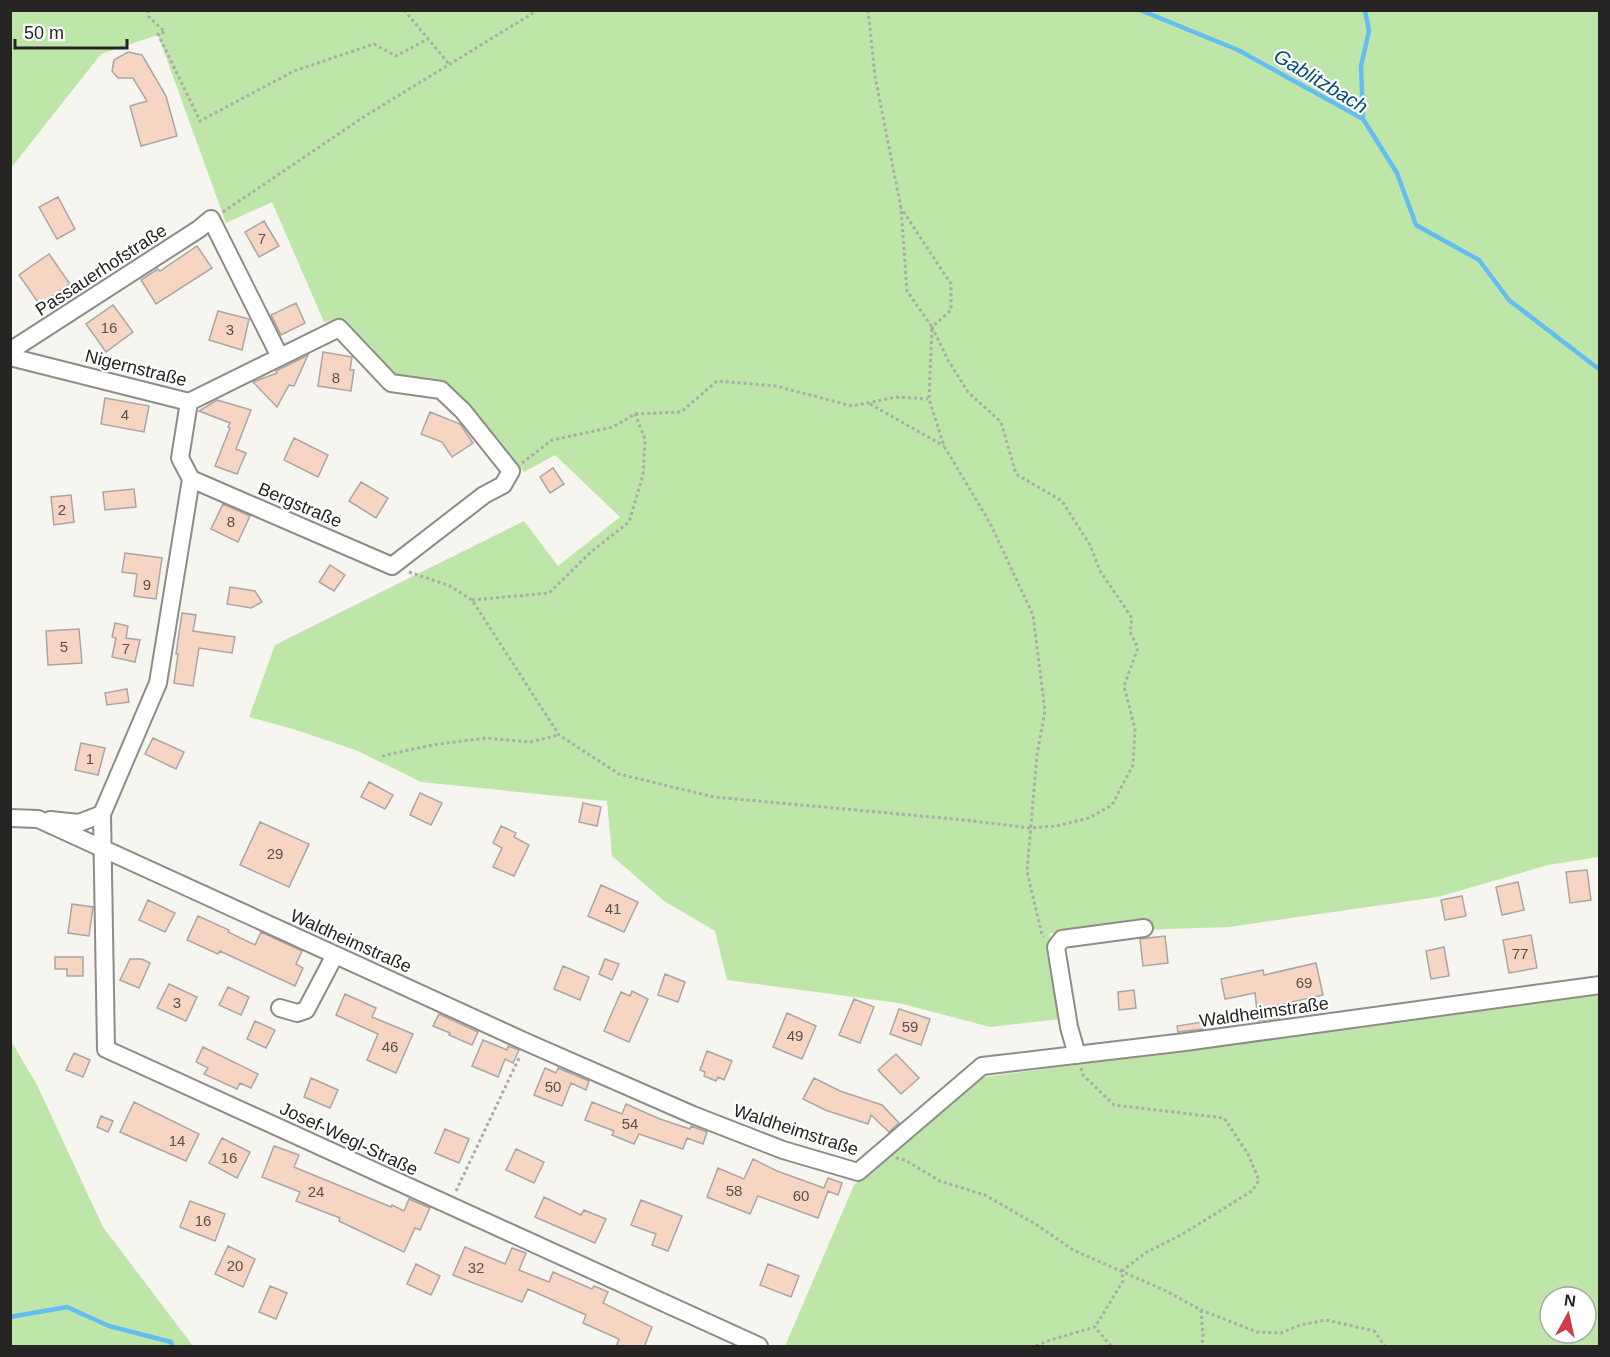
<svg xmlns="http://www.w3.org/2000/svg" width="1610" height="1357" viewBox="0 0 1610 1357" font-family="Helvetica,sans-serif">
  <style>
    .green { fill: #bee6a9; fill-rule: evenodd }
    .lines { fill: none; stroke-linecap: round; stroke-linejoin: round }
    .stream { stroke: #63bdf0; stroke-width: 4.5 }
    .building { fill: #f7d5c3; stroke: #aaa6a3; stroke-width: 1.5 }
    .minor-casing { stroke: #8d8c87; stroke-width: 20 }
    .path { stroke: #abaaa7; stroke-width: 3; stroke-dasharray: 3 3; stroke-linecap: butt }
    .minor { stroke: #fff; stroke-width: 16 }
    .labels { text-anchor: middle; stroke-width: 4.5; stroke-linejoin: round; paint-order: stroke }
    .number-label { font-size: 15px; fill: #5a514c }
    .street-label { font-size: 18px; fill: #262524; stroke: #fff }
    .water-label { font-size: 20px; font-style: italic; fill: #004e70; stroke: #fff }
  </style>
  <rect width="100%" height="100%" fill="#f6f5f0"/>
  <path class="green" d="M11,11H1599V857L1548,865L1438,897L1229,927L1050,933L1061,1019L990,1027L899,1003L727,980L715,931L664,901L612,856L607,801L421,782L358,751L293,729L249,717L275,645L524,521L558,566L620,517L555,455L524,472L449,386L394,374L343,319L324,322L272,202L226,223L158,35L101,54L11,168Z
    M1599,995V1346H785L854,1185L984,1077ZM1550,1297H1586V1333H1550Z
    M10,1039L37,1085L103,1227L193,1346H11Z"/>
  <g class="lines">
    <path class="stream" d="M1140,10L1238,50L1363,119L1397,173L1416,225L1479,260L1509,300L1600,370
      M1363,119L1361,66L1369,31L1365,10
      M10,1317L67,1307L109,1326L171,1342L172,1346"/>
  </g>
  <path class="building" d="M128,52L142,55L166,96L177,136L141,146L130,106L147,101L133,78H118L112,71L114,60Z
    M58,197L75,229L57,239L39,207Z
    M264,221L279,246L259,257L245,232Z
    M197,246L212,268L156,304L141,280L158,269L160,271Z
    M49,254L70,284L40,305L19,275Z
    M296,303L305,323L281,335L271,315Z
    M113,305L133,332L106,352L86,324Z
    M218,311L249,319L242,350L209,340Z
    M323,352L352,357L350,370H354L351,391L318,386Z
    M308,355L294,386L289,385L277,407L253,382L277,373L276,371Z
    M105,398L149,406L144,432L101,424Z
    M217,400L251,410L236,449L246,453L237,474L215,466L230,428L228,427L230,423L199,411Z
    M430,412L460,424L473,443L452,457L442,442L421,434Z
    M294,438L328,455L318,477L284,460Z
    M553,468L564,484L550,493L540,477Z
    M361,482L388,498L376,518L349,501Z
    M134,489L136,507L105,510L103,492Z
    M71,495L74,522L54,525L51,497Z
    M223,504L250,516L238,542L211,529Z
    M125,553L162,558L156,599L134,596L137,574L122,572Z
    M330,565L345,575L334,591L319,582Z
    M230,587L255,591L262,602L251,608L227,604Z
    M182,613L196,615L193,631L235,637L232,653L199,648L193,686L174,683L178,654H176Z
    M115,623L128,626L126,638L140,640L135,662L112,657L116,638L112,637Z
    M79,629L82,663L48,665L46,631Z
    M127,689L129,702L107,705L105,693Z
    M153,738L184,752L176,769L145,754Z
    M81,743L105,748L98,775L75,770Z
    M369,782L393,795L385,809L361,797Z
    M420,793L442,803L431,825L410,815Z
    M583,803L601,807L597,826L579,822Z
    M260,822L309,844L289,887L240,865Z
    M501,826L516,833L514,837L529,845L514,876L493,867L502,848L493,843Z
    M1587,870L1591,900L1570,903L1566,872Z
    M1518,882L1524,910L1502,915L1496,887Z
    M601,885L638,902L624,932L588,916Z
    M1462,896L1466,916L1445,920L1441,900Z
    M148,900L175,913L165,932L139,920Z
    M72,904L93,907L89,936L68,933Z
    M198,916L229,930L228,932L255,945L261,932L302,951L296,964L303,968L295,986L220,951L218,954L187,940Z
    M1531,935L1537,968L1509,973L1503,940Z
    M1165,936L1168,963L1143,966L1140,939Z
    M1444,947L1449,976L1431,979L1426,951Z
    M55,957H83V976H67V969H55Z
    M130,959H142L150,963L139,988L120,980Z
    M605,959L619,964L612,980L599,974Z
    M1316,963L1323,995L1278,1005L1279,1018L1258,1021L1255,993L1225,999L1221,979L1263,970L1264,975Z
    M563,966L589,977L580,1000L554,989Z
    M665,974L685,982L678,1002L658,995Z
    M169,984L197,997L186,1021L157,1008Z
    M228,987L249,997L241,1015L219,1005Z
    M1134,990L1136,1008L1119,1010L1118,992Z
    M632,991L648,999L629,1042L604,1031L621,992L630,996Z
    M345,994L376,1008L372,1017L413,1034L396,1073L367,1060L378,1034L336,1015Z
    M854,999L874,1007L860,1043L839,1035Z
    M899,1009L930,1019L921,1045L890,1034Z
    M787,1013L816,1026L802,1059L773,1047Z
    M439,1014L478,1032L472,1045L449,1035L450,1033L433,1026Z
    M255,1021L275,1030L266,1048L247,1039Z
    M1202,1022L1203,1029L1178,1032L1177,1026Z
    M483,1040L507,1050L508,1046L519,1050L513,1063L505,1059L498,1077L472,1066Z
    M203,1047L258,1074L251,1088L240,1083L237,1089L204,1074L208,1068L196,1062Z
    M707,1051L732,1061L724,1080L718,1077L716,1081L704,1076L705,1072L700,1070Z
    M74,1053L90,1060L83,1077L66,1070Z
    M896,1054L919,1078L901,1094L878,1070Z
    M545,1068L556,1073L558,1068L589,1081L586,1090L571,1083L562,1106L534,1095Z
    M311,1078L338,1090L330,1108L304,1097Z
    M814,1078L840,1091L882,1105L899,1123L889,1132L871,1115L868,1124L825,1110L803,1099Z
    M134,1102L199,1134L186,1161L120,1132Z
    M592,1102L622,1114L626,1104L660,1119L690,1129L691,1126L707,1132L703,1144L687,1138L683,1149L639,1134L634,1144L612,1135L614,1131L585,1120Z
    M101,1116L113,1121L108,1132L97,1127Z
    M445,1129L469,1139L459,1163L435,1153Z
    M222,1138L250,1152L237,1178L209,1163Z
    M274,1146L299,1155L294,1167L391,1207L392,1205L404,1211L409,1199L430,1208L420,1230L415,1228L404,1252L339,1221L340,1218L296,1201L300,1192L262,1177Z
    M516,1149L544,1162L534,1183L506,1170Z
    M753,1159L777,1171L824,1188L828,1178L842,1183L838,1195L828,1191L818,1218L758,1196L750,1214L707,1197L718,1168L744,1179Z
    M544,1197L581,1215L584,1210L606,1219L595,1243L535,1217Z
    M641,1200L682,1216L668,1251L652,1245L656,1234L631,1225Z
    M190,1201L225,1214L215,1241L180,1227Z
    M228,1246L255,1259L243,1287L215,1274Z
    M465,1247L505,1264L512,1248L526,1253L519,1270L549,1282L553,1272L592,1289L594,1286L608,1292L603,1303L652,1327L644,1347H616L619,1339L583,1323L586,1315L528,1289L522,1302L453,1275Z
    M416,1264L440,1276L431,1295L407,1284Z
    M768,1264L799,1276L791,1297L760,1285Z
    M270,1286L287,1293L276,1319L259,1312Z"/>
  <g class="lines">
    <g class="minor-casing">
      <path id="minor" d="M10,351L199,229L211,219L280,357
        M10,357L189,402L339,328L391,383L441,390L463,411L511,471L503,485L484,495L392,566L191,479L158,683L102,814L106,1049L759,1346
        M189,402L180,458L191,479
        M10,818L38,819L526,1042L693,1115L783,1150L858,1172L982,1066L1185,1042L1600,985
        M50,820L79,823L102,814
        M280,1008L297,1013L306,1010L335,955
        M1077,1055L1069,1027L1056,947L1062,939L1144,928"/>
    </g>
    <path class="path" d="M148,10V16L165,32L158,34L200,121L294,71L374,44L396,56L428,39
      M404,10L449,64
      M868,10L875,76L901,208L907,291L932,327L929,399L944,446L990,523L1033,615L1045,711L1037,755L1027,871L1042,935L1044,937
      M223,212L362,118L538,10
      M870,404L944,446
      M522,463L552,440L613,427L635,414L681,412L717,381L776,386L852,406L897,397L928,399
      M409,572L450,586L472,600L559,735L619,774L714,797L965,820L1030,828L1056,826L1089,818L1112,805L1133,765L1135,729L1124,686L1138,648L1130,632L1132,618L1100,571L1090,545L1062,501L1016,474L1001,422L968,392L948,360L932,327L951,310V284L901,208
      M472,600L549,593L591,552L629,522L643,475L645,439L635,414
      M382,756L432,745L486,738L530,742L559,735
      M1081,1068L1083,1075L1114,1105L1224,1118L1248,1154L1259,1180L1252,1191L1181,1235L1145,1253L1122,1271L1123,1281L1095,1327
      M896,1158L905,1160L940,1181L985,1195L1037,1225L1073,1250L1164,1290L1201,1310L1257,1332L1281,1333L1300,1325L1326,1320L1374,1331L1385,1346
      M456,1191L520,1056
      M1201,1310L1203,1335L1202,1346
      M1036,1346L1050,1340L1095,1327L1111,1346"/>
    <use href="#minor" class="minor"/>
  </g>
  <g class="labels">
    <g class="number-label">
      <text x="262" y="244">7</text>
      <text x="109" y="333">16</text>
      <text x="230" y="335">3</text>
      <text x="336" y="383">8</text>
      <text x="125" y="420">4</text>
      <text x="62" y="515">2</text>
      <text x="231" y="527">8</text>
      <text x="147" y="590">9</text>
      <text x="64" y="652">5</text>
      <text x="126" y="654">7</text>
      <text x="90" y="764">1</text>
      <text x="275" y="859">29</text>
      <text x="613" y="914">41</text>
      <text x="1520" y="959">77</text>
      <text x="1304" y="988">69</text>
      <text x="177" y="1008">3</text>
      <text x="910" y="1032">59</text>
      <text x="795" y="1041">49</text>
      <text x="390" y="1052">46</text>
      <text x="553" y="1092">50</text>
      <text x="630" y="1129">54</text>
      <text x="177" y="1146">14</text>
      <text x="229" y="1163">16</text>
      <text x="734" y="1196">58</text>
      <text x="316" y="1197">24</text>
      <text x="801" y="1201">60</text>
      <text x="203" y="1226">16</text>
      <text x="235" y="1271">20</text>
      <text x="476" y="1273">32</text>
    </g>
    <g class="street-label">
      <text transform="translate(101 270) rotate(-33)" y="6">Passauerhofstraße</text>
      <text transform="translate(136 368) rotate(14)" y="6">Nigernstraße</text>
      <text transform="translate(300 505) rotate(23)" y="6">Bergstraße</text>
      <text transform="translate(351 941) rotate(24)" y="6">Waldheimstraße</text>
      <text transform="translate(1264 1012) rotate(-8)" y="6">Waldheimstraße</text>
      <text transform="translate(796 1130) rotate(18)" y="6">Waldheimstraße</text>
      <text transform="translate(349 1139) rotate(25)" y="6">Josef-Wegl-Straße</text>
    </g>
    <g class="water-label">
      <text transform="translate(1321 81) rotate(31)" y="7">Gablitzbach</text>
    </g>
  </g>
  <rect width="1610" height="1357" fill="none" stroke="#262524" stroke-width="24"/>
  <g transform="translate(1568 1315) rotate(8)"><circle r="28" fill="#ffffff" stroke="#a8a8a7" stroke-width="1.5"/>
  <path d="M0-4.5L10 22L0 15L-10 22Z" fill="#cc3c49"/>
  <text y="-9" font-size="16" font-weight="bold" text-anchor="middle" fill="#262524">N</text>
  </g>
  <path d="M15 39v9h112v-9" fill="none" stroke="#262524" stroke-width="3"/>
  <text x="24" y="39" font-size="18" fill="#262524" stroke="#ffffff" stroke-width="4.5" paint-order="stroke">50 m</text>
</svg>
